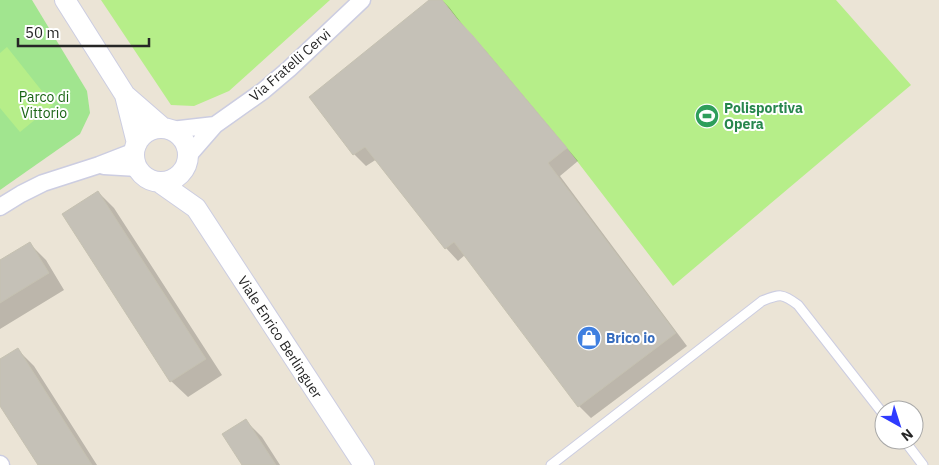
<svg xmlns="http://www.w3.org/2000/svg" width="939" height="465" viewBox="0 0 939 465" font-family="'IBM Plex Sans',sans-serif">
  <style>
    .green { fill: #a1e58f }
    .pitch { fill: #b6ee89 }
    .shadow { fill: #0003 }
    .building { fill: #c5c1b7; stroke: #c5c1b1 }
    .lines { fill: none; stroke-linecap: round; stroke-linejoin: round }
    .service-casing { stroke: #cccde1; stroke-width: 11 }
    .minor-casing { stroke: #cccde1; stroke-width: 19 }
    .tertiary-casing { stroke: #cccde1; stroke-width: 22 }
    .service { stroke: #fff; stroke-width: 9 }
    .minor { stroke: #fff; stroke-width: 16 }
    .tertiary { stroke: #fff; stroke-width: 20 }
    .labels { text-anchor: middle; stroke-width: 4; stroke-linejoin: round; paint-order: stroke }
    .street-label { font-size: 14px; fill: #262626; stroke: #fff }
    .park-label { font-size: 14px; fill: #1b6515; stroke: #fff }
    .leisure-label { font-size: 14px; font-weight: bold; fill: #27864d; stroke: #fff; text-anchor: start }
    .shop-label { font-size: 14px; font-weight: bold; fill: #366cbe; stroke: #fff; text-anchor: start }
  </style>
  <rect width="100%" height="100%" fill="#ebe4d6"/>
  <path class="green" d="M0,0H32L87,91L90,113L80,134L0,190Z"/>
  <path class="pitch" d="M101,0H330L229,91L194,106L171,105Z
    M442,0H836L911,85L673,286L567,148L473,36L457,19Z
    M7,47L53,105L20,132L0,108V53Z"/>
  <path class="shadow" d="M431,0H442L449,7L469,33L485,50L578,161L560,176L687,346L591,418L579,406L465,255L458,261L446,248L377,159L366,166L354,154Z
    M98,192L114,208L222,375L188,397L171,381L63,214Z
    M30,244L46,260L64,290L0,329V262Z
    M18,350L34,366L97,465H39L0,404V361Z
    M246,421L262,437L280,465H244Z"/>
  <path class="building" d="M429,0H442L457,19L473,36L567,148L548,163L676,333L578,407L454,242L445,249L365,147L353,155L309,97Z
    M98,191L206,359L170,382L62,214Z
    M30,242L49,273L0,303V260Z
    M18,348L92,465H38L0,406V359Z
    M246,419L276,465H242L222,434Z"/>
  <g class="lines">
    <g class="service-casing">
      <path id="service" d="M904,440L923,465
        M551,465L762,301C780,294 782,293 798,305L884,415"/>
    </g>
    <g class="minor-casing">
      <path id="minor" d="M171,130L215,125
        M188,156L215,125L263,91L289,69L362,0
        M104,166L138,168
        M0,207L21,194L43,183L99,165L135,151
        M0,464L1,465"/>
    </g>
    <g class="tertiary-casing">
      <path id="tertiary" d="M65,0L125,95L163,128
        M125,95L137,143
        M134 155a27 27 0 1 1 54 0a27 27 0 1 1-54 0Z
        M159,182L196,208L364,465"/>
    </g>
    <use href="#service" class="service"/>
    <use href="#minor" class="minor"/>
    <use href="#tertiary" class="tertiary"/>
  </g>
  <defs>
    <g id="stadium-disc" transform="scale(1.25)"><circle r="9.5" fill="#2e9e5b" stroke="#fff"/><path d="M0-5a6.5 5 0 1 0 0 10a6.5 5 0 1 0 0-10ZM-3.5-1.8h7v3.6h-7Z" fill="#fff"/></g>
    <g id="shop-disc" transform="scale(1.25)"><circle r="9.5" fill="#3f7fe0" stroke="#fff"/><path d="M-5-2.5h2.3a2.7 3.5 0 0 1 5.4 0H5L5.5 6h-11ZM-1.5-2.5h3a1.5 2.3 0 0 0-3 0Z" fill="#fff"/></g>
  </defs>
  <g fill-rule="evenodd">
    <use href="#stadium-disc" x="707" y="116"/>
    <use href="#shop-disc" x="589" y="338"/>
  </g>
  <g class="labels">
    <g class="street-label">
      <text transform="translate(290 65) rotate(-41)" y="5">Via Fratelli Cervi</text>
      <text transform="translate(280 337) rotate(57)" y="5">Viale Enrico Berlinguer</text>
    </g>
    <g class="park-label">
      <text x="44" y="102">Parco di<tspan x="44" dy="16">Vittorio</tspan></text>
    </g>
    <g class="leisure-label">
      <text x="724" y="113">Polisportiva<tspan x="724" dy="16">Opera</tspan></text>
    </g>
    <g class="shop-label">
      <text x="606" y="343">Brico io</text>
    </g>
  </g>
  <g transform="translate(899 425) rotate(141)"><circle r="24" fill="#ffffff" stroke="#a8a8a8"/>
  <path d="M0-4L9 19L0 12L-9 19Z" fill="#2f3bff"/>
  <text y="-8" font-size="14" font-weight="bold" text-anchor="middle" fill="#262626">N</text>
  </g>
  <path d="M18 38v8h131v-8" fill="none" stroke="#262626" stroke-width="2.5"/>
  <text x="25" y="38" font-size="15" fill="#262626" stroke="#ffffff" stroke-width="4" paint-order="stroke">50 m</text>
</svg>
